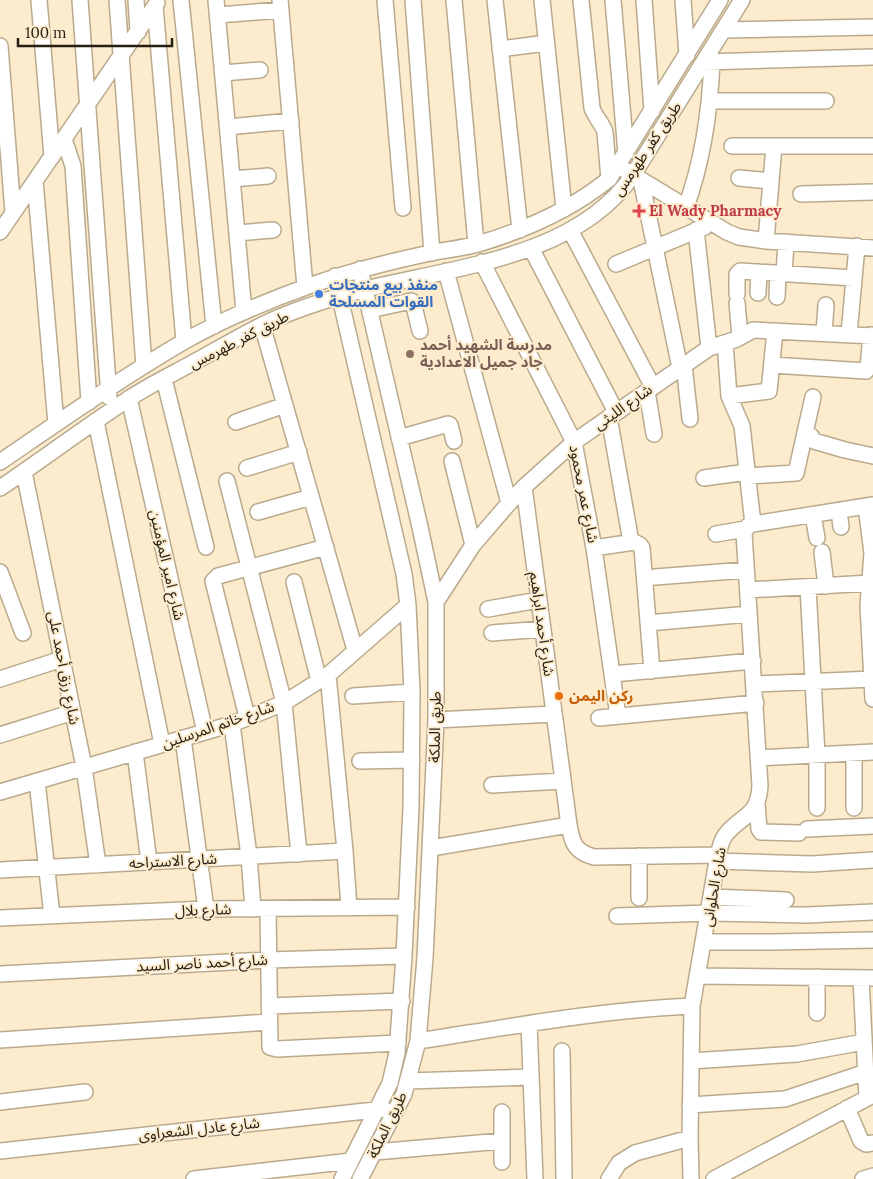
<svg xmlns="http://www.w3.org/2000/svg" width="873" height="1179" viewBox="0 0 873 1179" font-family="Lora,'Noto Sans Arabic',serif">
  <style>
    .lines { fill: none; stroke-linecap: round; stroke-linejoin: round }
    .minor-casing { stroke: #baaa8d; stroke-width: 18 }
    .minor { stroke: #fff; stroke-width: 15 }
    .health-dot { fill: #e0444e; stroke: #fcebcd; stroke-width: 2 }
    .shop-dot { fill: #3f7fe0; stroke: #fcebcd; stroke-width: 2 }
    .education-dot { fill: #8d6e63; stroke: #fcebcd; stroke-width: 2 }
    .food-dot { fill: #e8710a; stroke: #fcebcd; stroke-width: 2 }
    .labels { text-anchor: middle; stroke-width: 4; stroke-linejoin: round; paint-order: stroke }
    .street-label { font-size: 15px; fill: #241e13; stroke: #fcebcd }
    .health-label { font-size: 15px; font-weight: bold; fill: #be3a42; stroke: #fcebcd; text-anchor: start }
    .shop-label { font-size: 15px; font-weight: bold; fill: #366cbe; stroke: #fcebcd; text-anchor: start }
    .education-label { font-size: 15px; font-weight: bold; fill: #785e54; stroke: #fcebcd; text-anchor: start }
    .food-label { font-size: 15px; font-weight: bold; fill: #c56008; stroke: #fcebcd; text-anchor: start }
  </style>
  <rect width="100%" height="100%" fill="#fcebcd"/>
  <g class="lines">
    <g class="minor-casing">
      <path id="minor" d="M39,0L52,157
        M80,0L109,397
        M117,0L144,366
        M136,0L138,32
        M181,0L214,326
        M216,0L244,312
        M280,0L305,287
        M385,0L403,208
        M413,0L432,253
        M454,0L476,244
        M495,0L520,230
        M542,0L564,209
        M581,0L592,108C595,117 602,123 605,132L609,179
        M613,0L626,153
        M644,0L652,111
        M683,0L687,55
        M155,6L184,341
        M218,15L281,10
        M724,30L873,27
        M0,46L13,212
        M500,49L546,43
        M704,62L873,57
        M223,73L260,70
        M710,101H826
        M228,127L291,121
        M64,139L73,166L89,402
        M732,146H873
        M625,170L727,232L739,237L766,241L873,248
        M739,178L771,181
        M232,179L268,176
        M641,180L680,368
        M35,181L56,424
        M801,194L873,192
        M686,207C703,160 710,112 712,61
        M570,230L653,387
        M696,230L709,348
        M0,232L157,3
        M237,233L273,230
        M766,241L774,146
        M531,248L616,412
        M482,262L574,442L594,548L618,716
        M616,264L705,227
        M446,271L509,503
        M784,274L786,242
        M335,276L404,574L408,605L412,692L411,808L404,956L397,1053L390,1083L342,1179
        M758,293L759,272
        M737,294V274L740,271L854,278
        M777,297L778,273
        M737,303L740,337
        M370,310L411,301L413,302L420,331
        M262,325L355,650
        M824,333L826,305
        M849,334L857,246
        M725,343L729,396L742,426L753,524
        M684,365L690,419
        M772,365L866,371L868,368L871,335
        M164,379L206,547
        M647,391L654,434
        M729,396L769,391L775,331
        M129,398L205,732
        M609,417L631,542
        M96,421L162,744
        M236,422L285,405
        M806,434L811,436L814,441L845,450L873,456
        M399,438L448,424L450,425L454,441
        M452,461L473,545
        M0,462C60,421 120,379 183,342C222,320 264,302 306,287C347,272 388,262 430,253C446,250 463,248 478,244C525,230 571,210 609,179L720,0
        M247,468L299,452
        M24,472L84,767L98,865
        M748,476L796,473L813,397
        M704,478L747,472
        M227,481L284,703L299,854
        M524,487L569,825C572,843 575,852 594,857L718,855
        M0,488C43,459 84,428 127,400C149,385 173,374 196,361C218,349 240,336 262,325C295,309 331,298 366,289C455,267 577,257 633,175L742,0
        M866,506L872,553L868,606L873,699
        M839,511L841,527
        M258,512L311,497
        M813,515L817,538
        M716,534L745,529
        M594,548L634,542L640,545L642,548L652,671
        M822,552L826,586
        M0,572L23,633
        M655,577L746,570
        M294,582L319,681
        M808,587L817,755V808
        M748,590L870,583
        M436,602L473,545L509,503L524,487L574,442L709,348L737,339L753,330L873,336
        M488,609L539,600
        M648,623L749,614
        M492,633L543,629
        M613,674L753,661
        M328,675L345,851L349,908
        M0,679L62,659
        M755,684L873,679
        M353,696L412,692
        M247,717L213,581L218,576L326,547
        M599,718L756,703
        M436,720L554,714
        M232,724L249,856L253,909
        M0,735L73,712
        M183,738L206,909
        M135,752L149,862
        M759,758L873,752
        M360,761L412,760
        M37,781L52,916
        M492,785L563,781
        M0,792L232,724L284,703L328,675L408,605
        M757,804L759,829L761,832L799,833
        M854,808V753
        M807,829L873,826
        M431,848L569,825
        M717,861L812,864L873,860
        M0,870L345,851
        M711,897L786,900
        M639,898V856
        M268,909L270,1047L277,1049L398,1043
        M617,916L709,913L807,915L873,912
        M0,918L206,909L407,907
        M704,942H773L873,940
        M0,974L268,960L404,956
        M697,976L873,978
        M861,978L867,1098
        M269,1006L402,1001
        M817,1013V977
        M529,1024L535,1179
        M0,1040L269,1022
        M418,1041C509,1027 600,1010 692,1006
        M562,1051L564,1179
        M691,1061L797,1054L864,1042
        M408,1081L531,1077
        M0,1102L85,1092
        M690,1105L785,1099L866,1072
        M847,1108L861,1141L866,1144L873,1143
        M502,1112V1162
        M0,1151L384,1109
        M375,1152L502,1141
        M194,1179L351,1161
        M360,1179L404,1094L418,1041L425,958L436,720V602L420,527L360,269
        M609,1179L619,1163L635,1153L690,1138
        M691,1179L690,1138L692,1006L718,855C720,848 721,839 727,833C743,814 758,817 760,786L744,533L748,526L753,524L873,505
        M714,1179L873,1095
        M863,1179L873,1176"/>
    </g>
    <use href="#minor" class="minor"/>
  </g>
  <path class="health-dot" d="M636.5 203.5h5v5h5v5h-5v5h-5v-5h-5v-5h5z"/>
  <circle class="shop-dot" cx="319" cy="294" r="5"/>
  <circle class="education-dot" cx="410" cy="354" r="5"/>
  <circle class="food-dot" cx="559" cy="696" r="5"/>
  <g class="labels">
    <g class="street-label">
      <text transform="translate(647 149) rotate(-56)" y="5">طريق كفر طهرمس</text>
      <text transform="translate(239 340) rotate(-27)" y="5">طريق كفر طهرمس</text>
      <text transform="translate(623 407) rotate(-35)" y="5">شارع الليثى</text>
      <text transform="translate(584 494) rotate(79)" y="5">شارع عمر محمود</text>
      <text transform="translate(167 565) rotate(77)" y="5">شارع امير المؤمنين</text>
      <text transform="translate(542 624) rotate(82)" y="5">شارع أحمد ابراهيم</text>
      <text transform="translate(64 668) rotate(79)" y="5">شارع رزق أحمد على</text>
      <text transform="translate(218 725) rotate(-19)" y="5">شارع خاتم المرسلين</text>
      <text transform="translate(435 727) rotate(-89)" y="5">طريق الملكة</text>
      <text transform="translate(173 861) rotate(-3)" y="5">شارع الاستراحه</text>
      <text transform="translate(714 887) rotate(-80)" y="5">شارع الحلوانى</text>
      <text transform="translate(203 910) rotate(-2)" y="5">شارع بلال</text>
      <text transform="translate(202 963) rotate(-3)" y="5">شارع أحمد ناصر السيد</text>
      <text transform="translate(387 1125) rotate(-64)" y="5">طريق الملكة</text>
      <text transform="translate(199 1129) rotate(-6)" y="5">شارع عادل الشعراوى</text>
    </g>
    <g class="health-label">
      <text x="649" y="216">El Wady Pharmacy</text>
    </g>
    <g class="shop-label">
      <text x="329" y="290">منفذ بيع منتجات<tspan x="329" dy="17">القوات المسلحة</tspan></text>
    </g>
    <g class="education-label">
      <text x="420" y="350">مدرسة الشهيد أحمد<tspan x="420" dy="17">جاد جميل الاعدادية</tspan></text>
    </g>
    <g class="food-label">
      <text x="569" y="701">ركن اليمن</text>
    </g>
  </g>
  <path d="M18 38v8h154v-8" fill="none" stroke="#241e13" stroke-width="2.5"/>
  <text x="25" y="38" font-size="15" fill="#241e13" stroke="#fcebcd" stroke-width="4" paint-order="stroke">100 m</text>
</svg>
